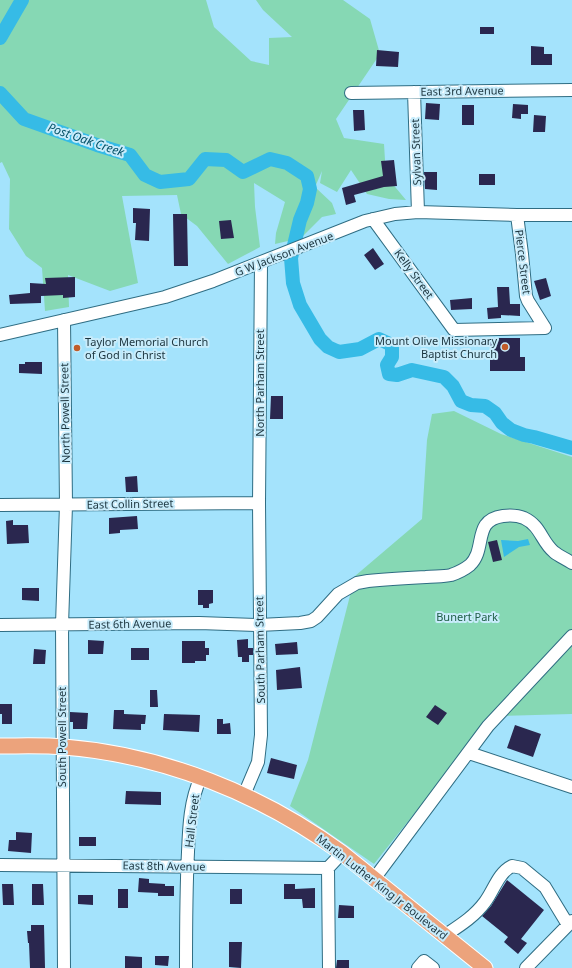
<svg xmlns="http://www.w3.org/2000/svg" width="572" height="968" viewBox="0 0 572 968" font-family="'Noto Sans',sans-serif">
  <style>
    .green { fill: #86d8b4 }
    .water { fill: #36bbe6 }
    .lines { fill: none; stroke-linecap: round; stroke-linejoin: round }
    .river { stroke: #36bbe6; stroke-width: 14 }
    .building { fill: #2a274f }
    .minor-casing { stroke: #2f6d83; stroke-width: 14 }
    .major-casing { stroke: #fff; stroke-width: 17 }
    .minor { stroke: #fff; stroke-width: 12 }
    .major { stroke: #eca37c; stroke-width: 15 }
    .poi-dot { fill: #c05c29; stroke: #c8ecfb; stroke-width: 1.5 }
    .labels { text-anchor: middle; stroke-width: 4; stroke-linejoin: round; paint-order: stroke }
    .street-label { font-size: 11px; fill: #1b343e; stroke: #c8ecfb }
    .poi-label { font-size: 11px; fill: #1b343e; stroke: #c8ecfb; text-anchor: end }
    .park-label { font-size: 11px; fill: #205e47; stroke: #c8ecfb }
    .water-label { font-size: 12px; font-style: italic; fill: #065268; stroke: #c8ecfb }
  </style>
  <rect width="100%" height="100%" fill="#a4e3fc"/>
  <path class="green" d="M0,0H206L214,27L251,61L269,65V38L292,37L263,10L256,0H343L370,19L380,54L336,119L344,138L384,144L386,176L406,200L389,199L367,194L351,170L337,192L320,183L322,171L315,187L332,203L336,214L322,217L301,238L275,244L276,233L285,202L254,183L255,207L260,247L228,264L197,226L181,214L177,195L122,196L138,283L110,291L68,275L69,307L45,311L42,268L26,256L9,229L10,179L2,162L0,163Z
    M454,411L501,434L572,457V714L501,716L465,750L374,864L290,806L308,760L355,576L422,519L427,440L432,414Z"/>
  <path class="water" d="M528,539L530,545L519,547L504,557L501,540L518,541Z"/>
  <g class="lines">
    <path class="river" d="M0,38L22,0
      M0,93L24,119L97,145L130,155L145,175L160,182L189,179L205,159L226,160L243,172L270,159L287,163L307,176L310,189L307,203L300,220L291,258L293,283L300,305L320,339L328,347L339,352L360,349L379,339L392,345V357L387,365L389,374L397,375L412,370L444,377L453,386L461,401L471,405L485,406L495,413L502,423L511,430L524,435L534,437L572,448"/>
  </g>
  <path class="building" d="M480,27H494V34H480Z
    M531,46L544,47V54H552V65H531Z
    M377,50L399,52L398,67L376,66Z
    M426,103L440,104L439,120L425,119Z
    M513,104L528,105V114H521V119L512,118Z
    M462,105H474V125H462Z
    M353,110H364L365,130L354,131Z
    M534,115L546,116L545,132H533Z
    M394,160L397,186L384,187L354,195L356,202L346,205L342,188L383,176L381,161Z
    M424,172H437V190L425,189Z
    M479,174H495V185H479Z
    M133,208L150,209L149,241L135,240L136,223H133Z
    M173,214H187L188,266H174Z
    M231,220L234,238L221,239L219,221Z
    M373,248L384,264L375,270L364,255Z
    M75,277V297L63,298V295L41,296V303L10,304L9,295L30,293V283L46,284L45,278Z
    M546,278L551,296L540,300L534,281Z
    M497,287H509L510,304H520V316L501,315V318L488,319L487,308L498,307Z
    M472,298V309L451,310L450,300Z
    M490,338H520V357H525V371H490Z
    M25,362H42V374L19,373V364H25Z
    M271,396H283V419H270Z
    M137,476L138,492H126L125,477Z
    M137,516L138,529L120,530V533L109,534V518Z
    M13,520V525H28L29,543L7,544L6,521Z
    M497,540L502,560L493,562L488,542Z
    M22,588H39V601L22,600Z
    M198,590H213V603L209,604V608H203V605H198Z
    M248,639V648H253V655H249V662H242V657H238L237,640Z
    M88,640L104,641L103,654H88Z
    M182,641H205V648H209V655H206V661H195V663H182Z
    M297,642L298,654L276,655L275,644Z
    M131,648H149V660H131Z
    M34,649L46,650L45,664H33Z
    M300,667L302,688L277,690L276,670Z
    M150,690H157L158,707H150Z
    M0,704H12V724H2V714H0Z
    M435,705L447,713L438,725L426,717Z
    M114,710H124V714L146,715L145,724H141V730L113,729Z
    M70,712L88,713L87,729H73V722H70Z
    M164,714L200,715L199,732L163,730Z
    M217,719H223V724L230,723L231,734H217Z
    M515,725L541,734L533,757L507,748Z
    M271,758L297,765L294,779L267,773Z
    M126,791L161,792V805L125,804Z
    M16,832L32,833L31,853L8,851L9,840H16Z
    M79,837H96V846H79Z
    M139,878L149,879V883L165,884V886H174V896H158V893L138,892Z
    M507,880L544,910L521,939L527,943L518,954L504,942L508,937L482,916L491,906Z
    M2,884H13L14,905H3Z
    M32,884H43L44,905H32Z
    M284,884H295V889L315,888V908H303L302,899H284Z
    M118,889H128V908H118Z
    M230,889H242V904H230Z
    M78,895H93V905L78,904Z
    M339,905L354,906V918H338Z
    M31,925H44L45,968H30L29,943H28L27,931H31Z
    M229,942H242L241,968L229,967Z
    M125,956L142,957V968H125Z
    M155,956H169L168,966L155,965Z
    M337,960H349V968H336Z"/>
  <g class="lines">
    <g class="minor-casing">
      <path id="minor" d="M414,92L418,212
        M351,93L572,90
        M517,215L522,254L526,296L528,301L545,328
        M373,219L454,330L545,328
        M64,320L66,505L62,625L64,968
        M0,335L165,297L213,281L365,221L395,214L418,212L517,215H572
        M0,505L259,503
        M0,625L199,623L259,625L300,623L311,621L317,617L338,594L357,583L368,581C388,579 407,578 426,577C434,576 443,577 451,575C457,573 465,569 470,565C487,549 472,520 503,516C510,515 517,515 524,518C541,526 541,541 554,552C559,556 566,559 572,563
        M469,753L572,787
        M244,795L258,762L261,735L259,503L261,263
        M0,865L328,868
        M374,879L488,726L572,636
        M444,936C459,926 474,917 485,902C494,890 498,873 512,866L522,868L545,887L568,925
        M186,968C186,929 186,891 188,852C189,827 190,800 201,777
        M329,968L328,868L342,853
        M418,968L424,961L433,968
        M526,968L572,921"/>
    </g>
    <g class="major-casing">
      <path id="major" d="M0,746C21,746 43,745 64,747C164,755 261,794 342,853L485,968"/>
    </g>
    <use href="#minor" class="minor"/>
    <use href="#major" class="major"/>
  </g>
  <g class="poi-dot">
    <circle cx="505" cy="347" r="4"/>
    <circle cx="77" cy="348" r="4"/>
  </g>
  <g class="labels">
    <g class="street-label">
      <text transform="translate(462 91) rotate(-1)" y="4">East 3rd Avenue</text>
      <text transform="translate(416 152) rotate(-92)" y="4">Sylvan Street</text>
      <text transform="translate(284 254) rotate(-21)" y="4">G W Jackson Avenue</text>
      <text transform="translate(523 262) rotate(83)" y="4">Pierce Street</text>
      <text transform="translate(414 274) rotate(54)" y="4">Kelly Street</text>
      <text transform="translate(260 383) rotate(-90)" y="4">North Parham Street</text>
      <text transform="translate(65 413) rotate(-91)" y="4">North Powell Street</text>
      <text transform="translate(130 504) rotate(-1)" y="4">East Collin Street</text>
      <text transform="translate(130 624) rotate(-1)" y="4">East 6th Avenue</text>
      <text transform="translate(260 650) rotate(-91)" y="4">South Parham Street</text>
      <text transform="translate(62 737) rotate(-90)" y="4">South Powell Street</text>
      <text transform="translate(192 821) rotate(-83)" y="4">Hall Street</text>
      <text transform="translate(164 866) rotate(1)" y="4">East 8th Avenue</text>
      <text transform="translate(382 887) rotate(38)" y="4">Martin Luther King Jr Boulevard</text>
    </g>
    <g class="poi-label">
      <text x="497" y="345">Mount Olive Missionary<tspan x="497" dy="13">Baptist Church</tspan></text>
      <text x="85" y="346" text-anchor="start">Taylor Memorial Church<tspan x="85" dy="13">of God in Christ</tspan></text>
    </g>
    <g class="park-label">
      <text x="467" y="621">Bunert Park</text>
    </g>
    <g class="water-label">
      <text transform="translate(86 140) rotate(19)" y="4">Post Oak Creek</text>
    </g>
  </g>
</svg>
